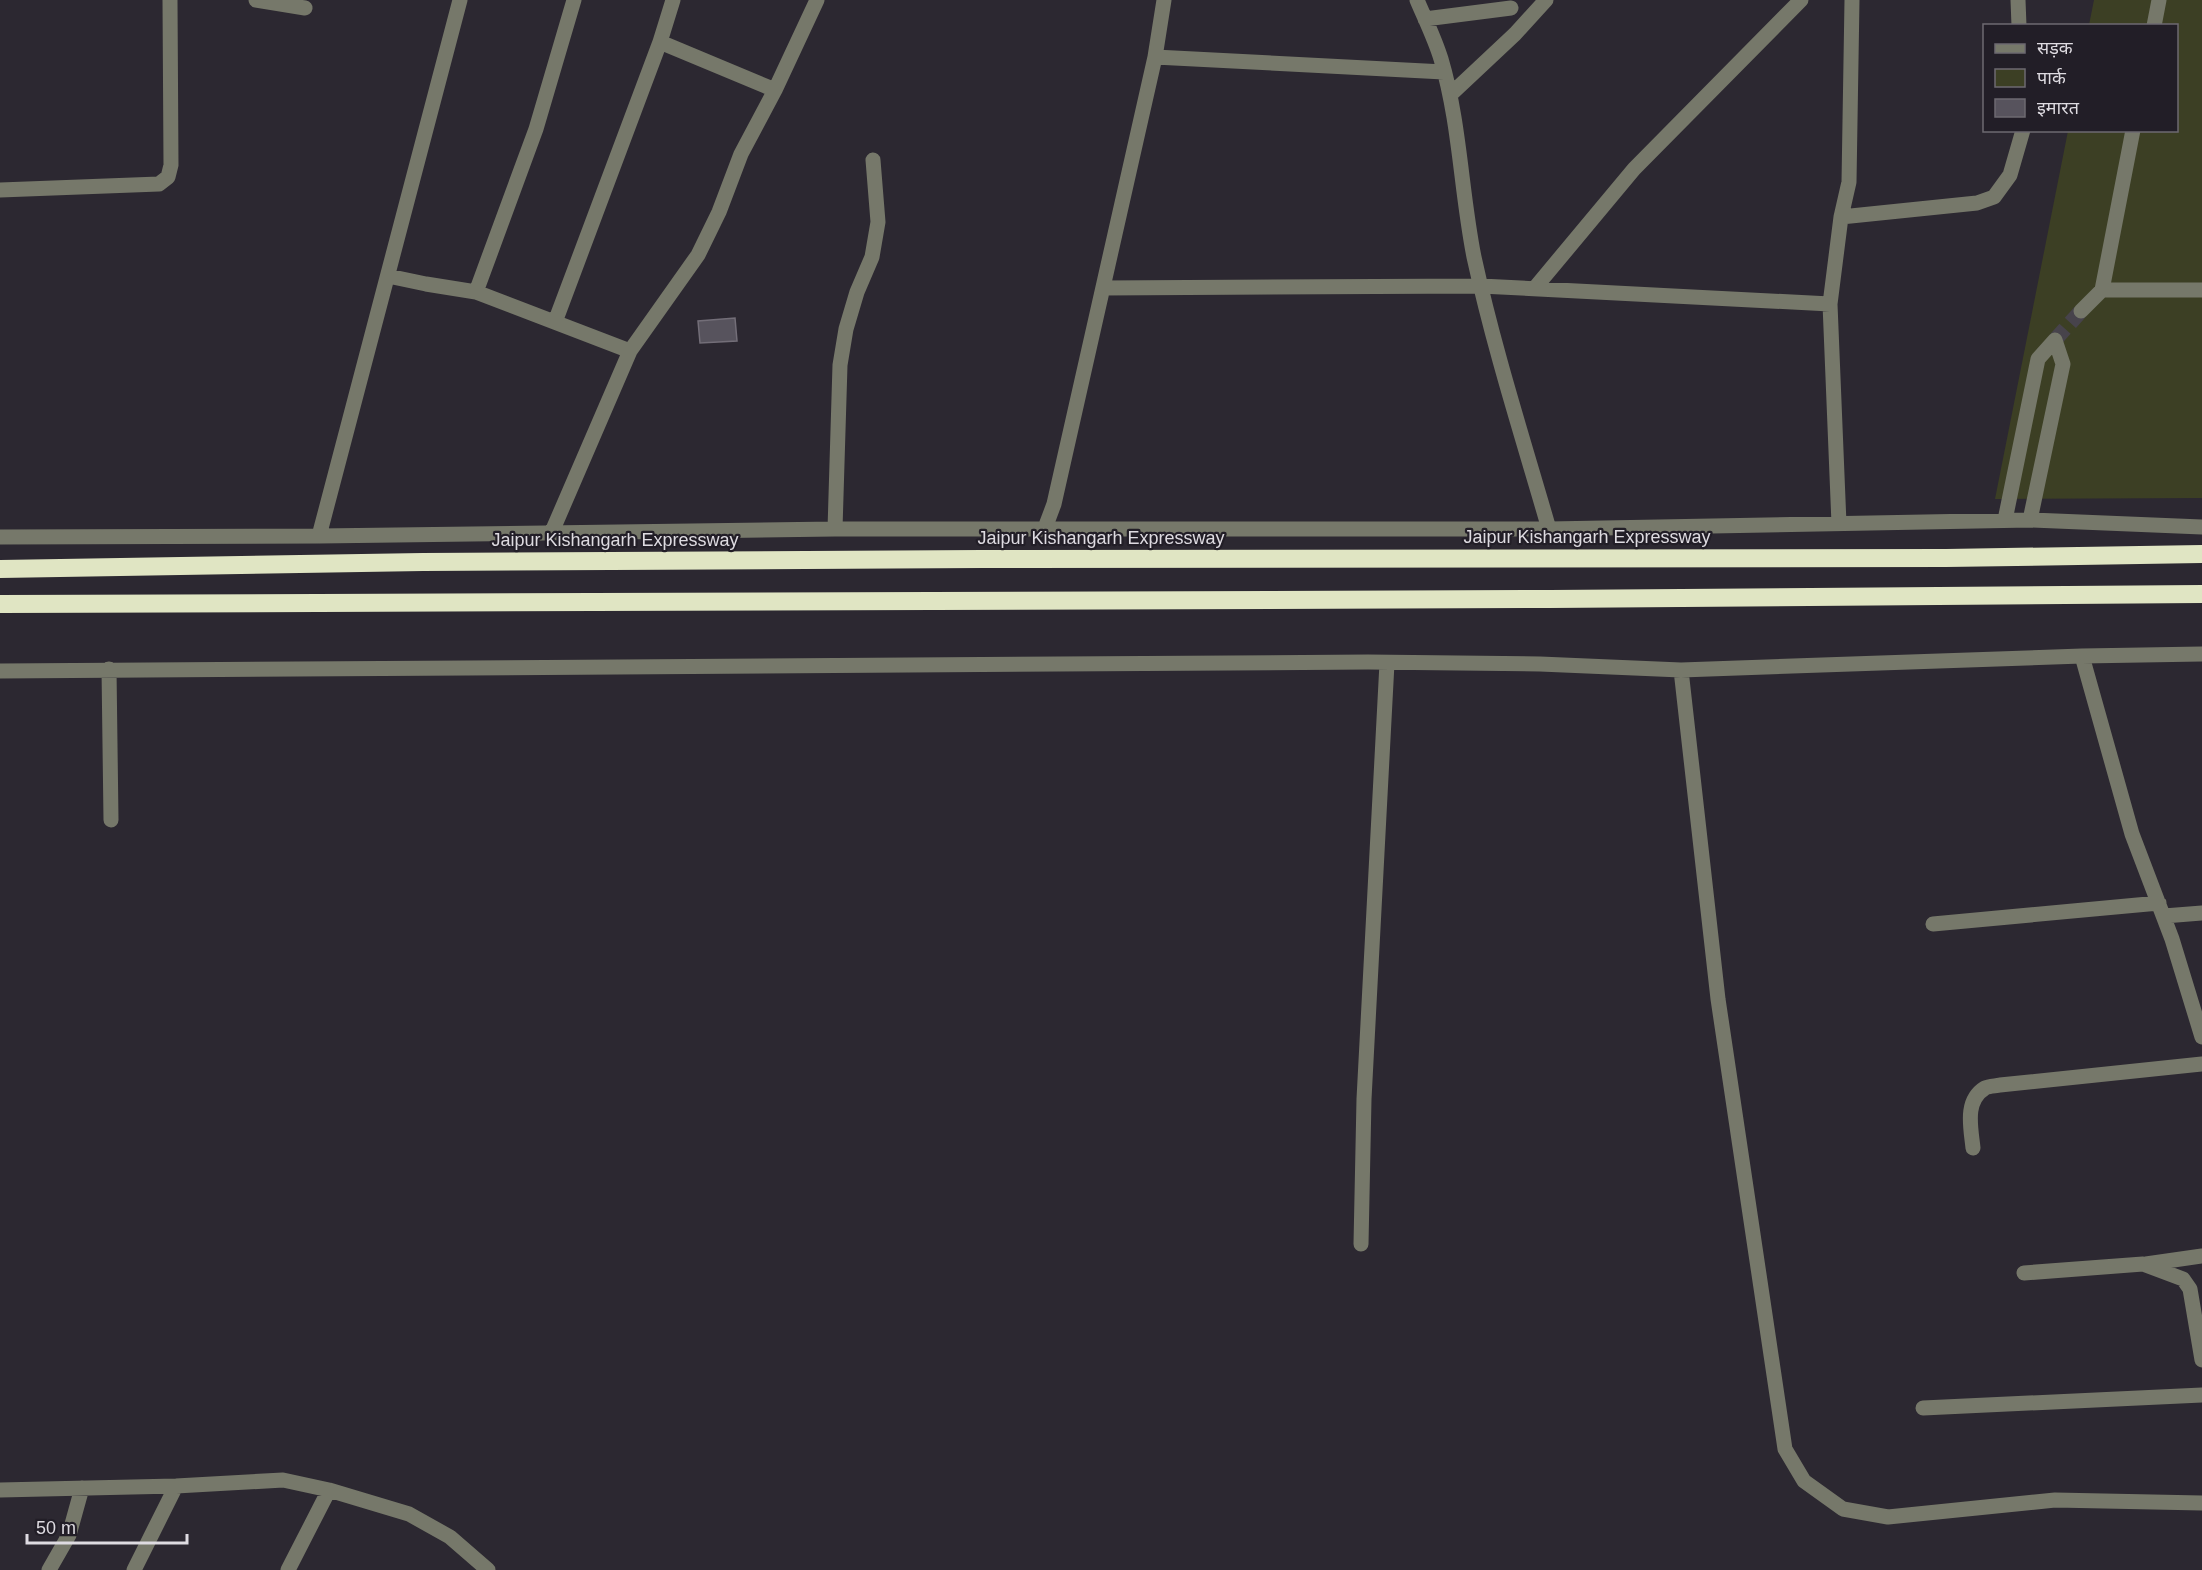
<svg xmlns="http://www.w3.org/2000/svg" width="2202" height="1570" viewBox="0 0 2202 1570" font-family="Helvetica,'Noto Sans Devanagari',sans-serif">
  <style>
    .green { fill: #3c3f24 }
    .building { fill: #57535d; stroke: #736e78; stroke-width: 1.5 }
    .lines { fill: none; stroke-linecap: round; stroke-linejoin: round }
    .minor-tunnel { stroke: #47434b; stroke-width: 15; stroke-dasharray: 15 8; stroke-linecap: butt }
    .minor { stroke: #76786a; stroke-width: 15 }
    .highway { stroke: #e0e5c3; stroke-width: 18 }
    .labels { text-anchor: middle; stroke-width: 4.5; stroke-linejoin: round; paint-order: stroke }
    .street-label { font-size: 18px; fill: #dedbe1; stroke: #221e27 }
  </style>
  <rect width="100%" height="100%" fill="#2c2831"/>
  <path class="green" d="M2094,0H2202V498L1995,499L2068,131L2176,130V26L2089,25Z"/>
  <path class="building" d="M735,318L737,341L700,343L698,321Z"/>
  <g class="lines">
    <path class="minor-tunnel" d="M2055,340L2081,311"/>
    <path class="minor" d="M256,0L305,8
      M1417,0C1425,19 1435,39 1441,59C1460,123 1461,192 1474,257C1494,349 1523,439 1549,529
      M2018,0L2019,26
      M1425,19L1511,8
      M2154,26L2159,0
      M660,42L775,90L817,0
      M1155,57L1444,72
      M1450,95L1515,34L1546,0
      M0,190L159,184L168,177L171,165L170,0
      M1841,217L1977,203L1994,197L2010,175L2023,130
      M388,276L426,284L476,292L630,351L551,534
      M1103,288L1481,286L1830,304
      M1534,289L1634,169L1801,0
      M2102,290H2202
      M476,292L536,129L574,0
      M2081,311L2102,290L2133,130
      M555,322L660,42L673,0
      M630,351L698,255L719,212L741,154L775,90
      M2005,520L2038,359L2055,340L2063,364L2030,520
      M1839,524L1830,304L1841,217L1849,182L1852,0
      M1045,528L1054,504L1155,57L1164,0
      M835,529L840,365L846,329L857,292L872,257L878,222L873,160
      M319,536L460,0
      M0,537L319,536L835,529H1549L2030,520L2202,527
      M2082,656L2132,834L2172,939L2202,1037
      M109,669L111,820
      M1681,670L1718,999L1785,1449L1804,1481L1843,1509L1888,1517L2055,1500L2202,1503
      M0,671L1368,662L1540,664L1681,670L2082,656L2202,654
      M2164,916L2202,913
      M1933,924L2159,903
      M1973,1148C1971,1128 1964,1101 1985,1088C1989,1086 1996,1086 2000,1085L2202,1064
      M1361,1244L1364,1099L1387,663
      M2146,1264L2202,1256
      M2024,1273L2143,1264L2183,1279L2190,1289L2202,1360
      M1923,1408L2202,1395
      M0,1490L176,1486L283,1480L329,1490L409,1514L450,1537L488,1570
      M49,1570L69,1535L82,1488
      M134,1570L176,1486
      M288,1570L329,1490"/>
    <path class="highway" d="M0,569L423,562L982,559L1946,558L2202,554
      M0,604L1550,599L2202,594"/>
  </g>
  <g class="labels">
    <g class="street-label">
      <text x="1587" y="543">Jaipur Kishangarh Expressway</text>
      <text x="1101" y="544">Jaipur Kishangarh Expressway</text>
      <text x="615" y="546">Jaipur Kishangarh Expressway</text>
    </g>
  </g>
  <rect x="1983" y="24" width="195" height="108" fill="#221e27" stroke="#6d6a71" stroke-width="1.5"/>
  <rect x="1995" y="44" width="30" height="9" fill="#76786a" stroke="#6d6a71" stroke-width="1.5"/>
  <text x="2037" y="54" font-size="18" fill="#dedbe1">सड़क</text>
  <rect x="1995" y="69" width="30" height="18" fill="#3c3f24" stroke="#6d6a71" stroke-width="1.5"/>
  <text x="2037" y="84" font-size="18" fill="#dedbe1">पार्क</text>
  <rect x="1995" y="99" width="30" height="18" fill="#57535d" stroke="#6d6a71" stroke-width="1.5"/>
  <text x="2037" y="114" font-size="18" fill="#dedbe1">इमारत</text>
  <path d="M27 1534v9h160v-9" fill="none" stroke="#dedbe1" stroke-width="3"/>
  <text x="36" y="1534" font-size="18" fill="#dedbe1" stroke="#221e27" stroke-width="4.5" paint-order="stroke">50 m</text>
</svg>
